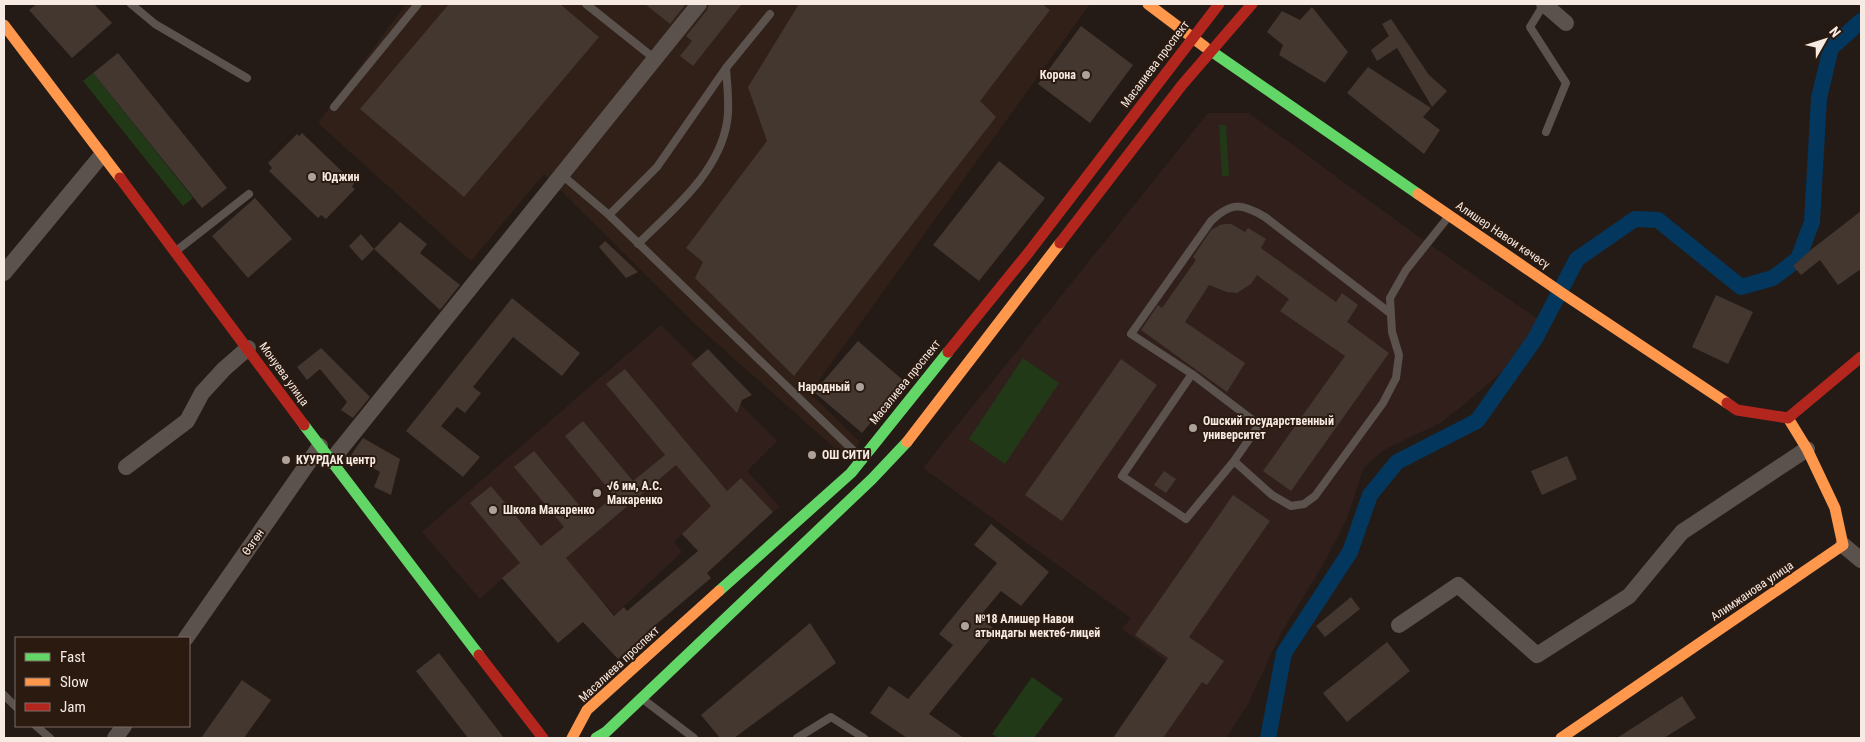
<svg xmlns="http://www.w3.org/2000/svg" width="1865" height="742" viewBox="0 0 1865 742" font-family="'Roboto Condensed',sans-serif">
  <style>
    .commercial { fill: #302018 }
    .education { fill: #311f1c }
    .green { fill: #213917 }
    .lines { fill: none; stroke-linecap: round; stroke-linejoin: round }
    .canal { stroke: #03375d; stroke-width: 16 }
    .building { fill: #433730; fill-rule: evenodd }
    .lane { stroke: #5b524e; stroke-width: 8 }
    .street { stroke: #5b524e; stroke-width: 16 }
    .fast { stroke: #63d668; stroke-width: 11 }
    .slow { stroke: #ff974d; stroke-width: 11 }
    .jam { stroke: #b3261e; stroke-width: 11 }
    .poi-dot { fill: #ada29b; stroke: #2b1a10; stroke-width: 2 }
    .labels { text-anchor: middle; stroke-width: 4; stroke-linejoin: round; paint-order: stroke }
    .street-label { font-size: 12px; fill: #f6eae3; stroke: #2b1a10 }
    .poi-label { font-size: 12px; font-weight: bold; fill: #f6eae3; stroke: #2b1a10; text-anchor: start }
  </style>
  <rect width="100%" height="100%" fill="#251b16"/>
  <path class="commercial" d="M406,4H1090L810,393L860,442L848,460L695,324L544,174L471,261L318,123Z"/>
  <path class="education" d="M1208,113H1249L1419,237L1542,322L1522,354L1466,403L1440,423L1382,451L1363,469L1347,518L1323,565L1282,631L1247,706L1226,738H1113L1166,661L1122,629L1131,618L923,468Z
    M661,325L777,441L747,471L780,507L773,512L741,478L674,542L682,552L615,615L605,604L558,643L502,579L480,599L422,532Z"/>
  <path class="green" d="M93,73L193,198L183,206L83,81Z
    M1219,125H1226L1229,176H1222Z
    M1023,358L1059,383L1005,464L969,439Z
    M1032,677L1063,699L1034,738H998L992,734Z"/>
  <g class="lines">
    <path class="canal" d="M1268,738L1284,653L1350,552L1370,495L1397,462L1477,421L1535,339L1577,259L1635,219L1658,220L1741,287L1773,278L1798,259L1812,222L1819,98L1831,48L1861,21"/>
  </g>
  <path class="building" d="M37,4H94L112,23L72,58L29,10Z
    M449,4H560L599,37L464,197L360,109Z
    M645,4H686L670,24Z
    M709,4H742L693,66L680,56L692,41L686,36L707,10Z
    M799,4H1042L1050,10L980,101L996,117L794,376L695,278L703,262L686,248L767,141L748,87Z
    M1312,7L1348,52L1325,83L1279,55L1283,45L1267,32L1282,11L1300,20Z
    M1391,19L1429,75L1447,91L1432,107L1397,48L1377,61L1371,50L1389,36L1382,24Z
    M1081,26L1133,65L1090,123L1038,84Z
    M118,53L227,188L202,208L93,73Z
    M1368,67L1431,108L1423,117L1440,130L1424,154L1347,93Z
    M302,133L354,183L352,187L355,189L326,219L321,215L318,218L269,171L272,168L268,163L297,134L299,136Z
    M999,161L1045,198L979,281L933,245Z
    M255,198L292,239L248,278L212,236Z
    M1861,211V269L1838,285L1820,260L1801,275L1793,266L1812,249Z
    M400,222L427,244L420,253L460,285L440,310L374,249Z
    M1225,224H1231L1245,232L1248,228L1266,239L1261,248L1336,302L1342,293L1358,305L1347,322L1389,353L1291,491L1263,471L1345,356L1280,311L1289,299L1257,275L1251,284L1237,293L1227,292L1209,285L1185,322L1245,363L1227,392L1141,330L1158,305L1162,308L1196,260L1193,257L1211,230L1220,225Z
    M361,234L374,249L362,261L349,246Z
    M605,241L638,272L626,278L599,247Z
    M1716,295L1753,312L1728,364L1692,347Z
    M512,298L580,353L562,376L513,337L473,387L481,393L465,413L457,407L441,426L480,457L463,477L406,431Z
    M858,341L905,382L862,433L814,392Z
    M321,348L370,397L353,418L341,410L347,402L320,369L307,380L297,367Z
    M708,349L752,395L742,400L737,413L691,364Z
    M1121,359L1157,385L1062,521L1025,495Z
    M625,369L727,491L741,478L773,512L707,573L711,578L653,627L618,659L583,622L558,643L502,578L520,563L470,503L491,486L541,546L564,527L514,467L534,451L589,517L614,496L565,436L583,421L633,481L665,455L606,384ZM676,465L711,506L682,534L698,551L627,611L624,607L614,616L566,558Z
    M363,438L400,459L391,495L374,487L380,472L351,455Z
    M1567,456L1577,479L1542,495L1531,471Z
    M1164,471L1176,479L1166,493L1154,485Z
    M1233,495L1270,521L1189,637L1224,661L1207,685L1202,682L1163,738H1113L1168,658L1135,635Z
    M991,524L1049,572L1021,606L1001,591L979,617L997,631L929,714L964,738H907L870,713L889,686L908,699L953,645L939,634L997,563L974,545Z
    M1351,597L1360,609L1325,637L1316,626Z
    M810,623L836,663L734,738H720L701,715Z
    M1387,642L1410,671L1347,722L1323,693Z
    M439,653L504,738H468L416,671Z
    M242,680L271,700L244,738H201Z
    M1682,696L1696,718L1664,738H1617Z"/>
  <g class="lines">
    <path class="lane" d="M131,4L155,24L247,78
      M586,4L655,59
      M1544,4L1530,27L1566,83L1546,132
      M334,107L418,4
      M562,175L609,215L860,457
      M609,215L657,167L726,68L770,14
      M638,244C672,210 719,173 727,122C730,105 727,85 726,68
      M176,251L249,194
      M1192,374L1259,425L1234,461L1186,519L1122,476L1192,374L1131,334L1211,221C1231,202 1241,203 1265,217L1390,313
      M1234,461L1272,495L1291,506L1304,504L1315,496L1383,403L1396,378L1399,355L1392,332L1390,298L1406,270L1449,216
      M4,695L16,707
      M644,700L694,738
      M36,726L50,738
      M797,738L831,717L864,738"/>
    <path class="street" d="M1544,4L1566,23
      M4,273L101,156
      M331,461L699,4
      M126,467L187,421L202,393L224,369L248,348
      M1843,545L1861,560
      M1399,625L1458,585L1537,655L1629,596L1682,532L1807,449
      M186,638L320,446
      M115,738L124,726"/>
    <path class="fast" d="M1211,51L1418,194
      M304,425L479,655
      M719,591L851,473L948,352
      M596,738L606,732L872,479L907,442"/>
    <path class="slow" d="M1148,4L1205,47
      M4,25L120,178
      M1418,194L1565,295L1727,403
      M907,442L1060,243
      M572,738L587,710L719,591
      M1561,738L1843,545L1835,508L1807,449L1788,418"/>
    <path class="jam" d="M120,178L304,425
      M1060,243L1182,85L1252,4
      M948,352L1029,252L1219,4
      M1727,403L1737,410L1788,418
      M1788,418L1861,357
      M479,655L543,738"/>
  </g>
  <g class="poi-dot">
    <circle cx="1086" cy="75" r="5"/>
    <circle cx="312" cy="177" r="5"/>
    <circle cx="860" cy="387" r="5"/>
    <circle cx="1193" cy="428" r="5"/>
    <circle cx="812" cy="455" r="5"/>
    <circle cx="286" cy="460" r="5"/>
    <circle cx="597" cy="493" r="5"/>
    <circle cx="493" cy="510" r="5"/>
    <circle cx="965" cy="626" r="5"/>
  </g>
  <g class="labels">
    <g class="street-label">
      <text transform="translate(1155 64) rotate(-53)" y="4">Масалиева проспект</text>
      <text transform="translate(1503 235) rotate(34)" y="4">Алишер Навои көчөсү</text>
      <text transform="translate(284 374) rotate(54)" y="4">Монуева улица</text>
      <text transform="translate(905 382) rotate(-51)" y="4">Масалиева проспект</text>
      <text transform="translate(253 542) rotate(-55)" y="4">Өзгөн</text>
      <text transform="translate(1752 591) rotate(-34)" y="4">Алимжанова улица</text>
      <text transform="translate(619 664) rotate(-43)" y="4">Масалиева проспект</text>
    </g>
    <g class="poi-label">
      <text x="1076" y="79" text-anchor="end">Корона</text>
      <text x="322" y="181">Юджин</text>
      <text x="850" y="391" text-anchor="end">Народный</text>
      <text x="1203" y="425">Ошский государственный<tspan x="1203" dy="14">университет</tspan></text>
      <text x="822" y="459">ОШ СИТИ</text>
      <text x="296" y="464">КУУРДАК центр</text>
      <text x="607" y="490">√6 им, А.С.<tspan x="607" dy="14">Макаренко</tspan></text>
      <text x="503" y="514">Школа Макаренко</text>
      <text x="975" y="623">№18 Алишер Навои<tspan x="975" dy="14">атындагы мектеб-лицей</tspan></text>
    </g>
  </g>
  <rect width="1865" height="742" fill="none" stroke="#f6eae3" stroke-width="10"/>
  <rect x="15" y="637" width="175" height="90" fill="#2b1a10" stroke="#7c6d64"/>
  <rect x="25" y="653" width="25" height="8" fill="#63d668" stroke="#7c6d64"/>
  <text x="60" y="662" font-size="15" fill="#f6eae3">Fast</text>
  <rect x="25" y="678" width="25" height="8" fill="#ff974d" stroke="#7c6d64"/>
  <text x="60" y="687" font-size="15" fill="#f6eae3">Slow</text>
  <rect x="25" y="703" width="25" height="8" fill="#b3261e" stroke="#7c6d64"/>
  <text x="60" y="712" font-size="15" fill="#f6eae3">Jam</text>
  <g transform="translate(1825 40) rotate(51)" stroke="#2b1a10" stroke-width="4" paint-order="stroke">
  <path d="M0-4L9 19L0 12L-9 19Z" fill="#f6eae3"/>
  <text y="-8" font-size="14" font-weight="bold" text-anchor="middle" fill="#f6eae3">N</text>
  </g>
</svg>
